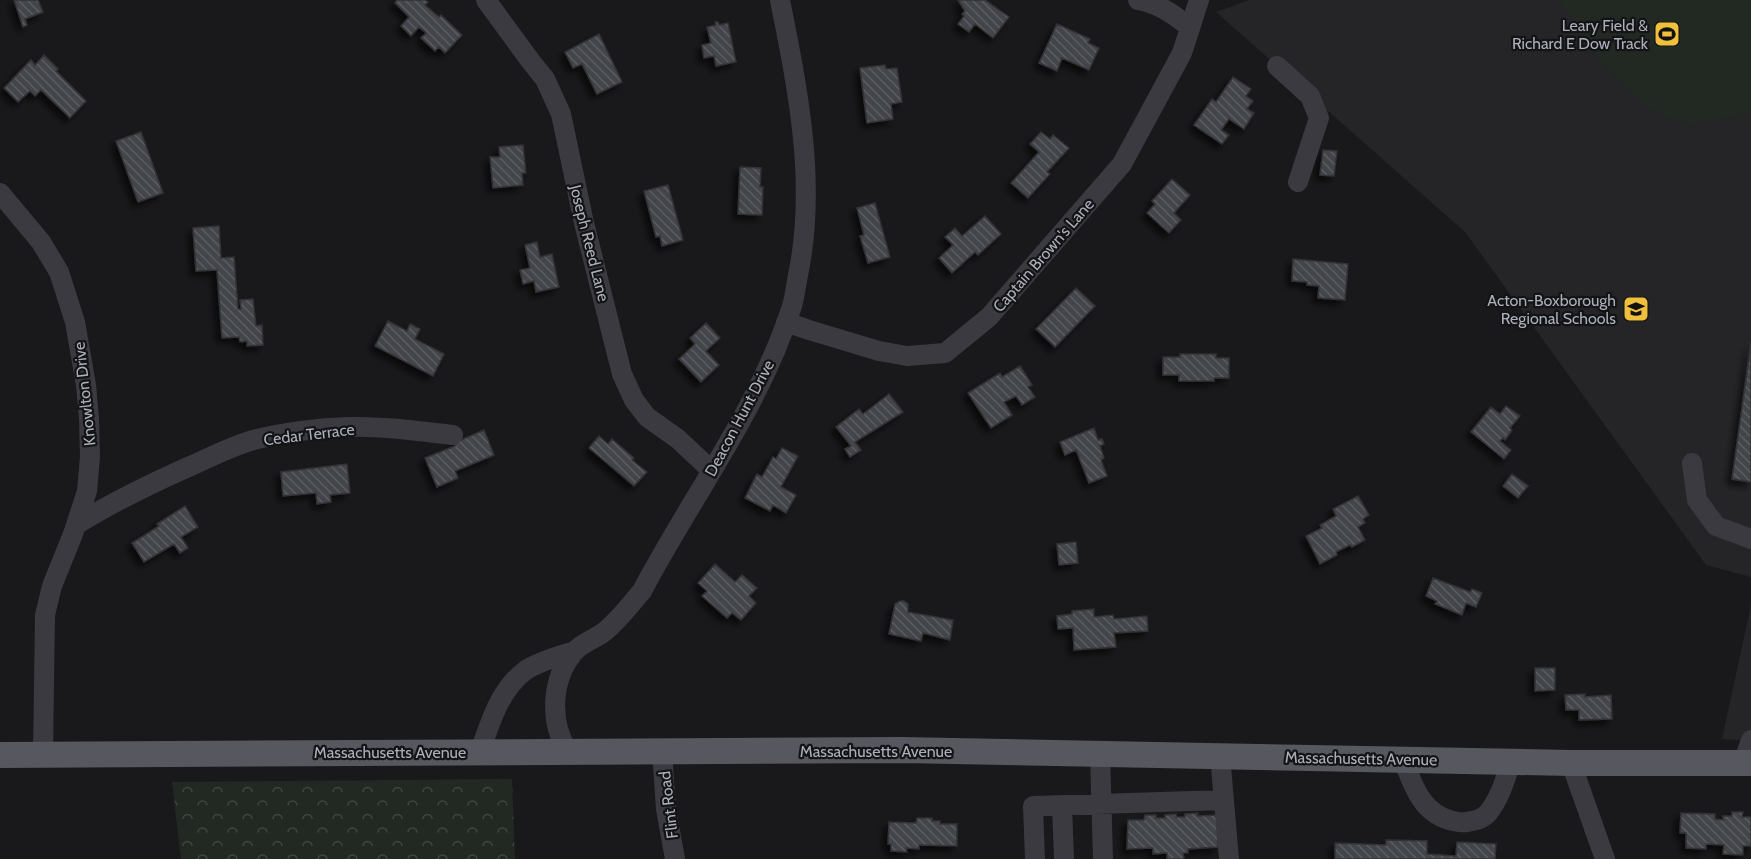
<svg xmlns="http://www.w3.org/2000/svg" width="1751" height="859" viewBox="0 0 1751 859" font-family="Cabin,sans-serif">
  <style>
    .built { fill: #252528 }
    .forest { fill: url(#forest-crowns) }
    .pitch { fill: #212922 }
    .building { fill: url(#building-back-hatch); stroke: #333337; stroke-width: 1.5; filter: url(#shadow) }
    .lines { fill: none; stroke-linecap: round; stroke-linejoin: round }
    .minor { stroke: #3a3a40; stroke-width: 20 }
    .major { stroke: #56575f; stroke-width: 26 }
    .labels { text-anchor: middle; stroke-width: 4.5; stroke-linejoin: round; paint-order: stroke }
    .poi-label { font-size: 16px; fill: #abafba; stroke: #141416; text-anchor: end }
    .street-label { font-size: 16px; fill: #abafba; stroke: #141416 }
  </style>
  <defs>
    <pattern id="forest-crowns" width="20" height="18" patternUnits="userSpaceOnUse" patternTransform="scale(1.5)"><rect width="20" height="18" fill="#212922"/><path d="M2 6a3 3 0 1 1 6 0M12 15a3 3 0 1 1 6 0" fill="none" stroke="#3f4640"/></pattern>
    <pattern id="building-back-hatch" width="6" height="6" patternUnits="userSpaceOnUse" patternTransform="scale(1.5)"><rect width="6" height="6" fill="#434448"/><path d="M-1 5l2 2M0 0l6 6M5-1l2 2" fill="none" stroke="#5b5c60"/></pattern>
    <filter id="shadow"><feDropShadow dx="-5" dy="5" stdDeviation="3" flood-color="#0009"/></filter>
  </defs>
  <rect width="100%" height="100%" fill="#19191b"/>
  <path class="built" d="M1249,0H1751V577L1706,565L1465,232L1216,12Z
    M1751,605V741L1722,739Z"/>
  <path class="forest" d="M512,779L515,859H181L172,782Z"/>
  <path class="pitch" d="M1561,0H1751V113L1689,124L1665,117L1647,106L1603,66Z"/>
  <path class="building" d="M14,0H38L43,12L25,19L27,25L23,27Z
    M397,0H425L428,2L425,5L439,17L441,15L462,35L445,53L439,47L435,51L421,38L426,33L419,27L411,36L401,26L409,17L395,3Z
    M958,0H985L1009,17L993,38L975,24L969,32L958,24L964,16L962,14L965,11Z
    M715,22H718L719,25L728,23L736,62L716,66L714,56L704,58L702,45L711,43L707,27L716,25Z
    M1057,24L1090,39L1088,43L1099,48L1089,70L1062,58L1057,71L1039,63Z
    M599,34L622,82L597,94L582,64L573,68L565,52Z
    M44,55L58,69L56,71L86,101L70,118L41,90L35,96L30,91L18,102L4,88L31,60L35,65Z
    M885,65L886,69L897,68L902,102L891,104L893,119L867,123L860,68Z
    M1233,77L1251,89L1246,96L1253,101L1247,109L1254,113L1244,129L1229,119L1221,130L1229,135L1222,144L1194,125L1212,99L1216,102Z
    M141,132L163,193L138,202L116,141Z
    M1041,132L1050,139L1053,135L1069,148L1047,172L1050,174L1028,198L1011,183L1039,152L1030,144Z
    M523,145L526,173H522L523,185L493,188L490,157H500L499,147Z
    M1323,150L1337,151L1334,176L1320,175Z
    M740,167L761,168L760,187H763L762,215L738,214Z
    M1172,179L1190,195L1174,213L1181,220L1169,233L1147,213L1155,204L1152,201Z
    M668,185L683,240L662,246L660,236L656,237L644,191Z
    M875,203L890,257L868,263L860,236L864,235L857,208Z
    M985,216L1001,234L978,255L975,252L952,273L939,258L953,245L945,237L955,228L962,236Z
    M219,226L221,258L234,257L238,309H241L240,300L253,299L256,326L262,325L263,345L247,346V341L240,342L239,337L222,338L217,270L196,271L193,228Z
    M537,242L540,257L552,254L559,287L536,292L534,281L523,284L520,270L530,268L525,245Z
    M1293,259L1348,264L1345,300L1318,298L1319,286L1307,285V282L1292,281Z
    M1076,288L1095,306L1055,347L1036,329Z
    M388,321L407,331L410,324L420,329L415,339L444,354L433,376L375,346Z
    M706,323L720,338L706,351L719,365L701,382L679,359L695,344L690,338Z
    M1751,343V482L1732,479Z
    M1180,354H1216V358H1229V378H1214V381H1179V375H1163V357H1180Z
    M1020,366L1032,385L1028,387L1035,397L1022,405L1016,396L1004,402L1012,415L991,428L968,393L1000,373L1002,377Z
    M889,394L903,412L855,442L861,450L850,457L845,449L851,446L836,427L859,409L863,414Z
    M1506,406L1520,416L1510,428L1512,430L1505,440L1503,438L1500,441L1511,450L1504,459L1471,432L1491,407L1500,414Z
    M1094,428L1098,440L1102,439L1104,444L1100,446L1104,458L1101,460L1107,476L1089,483L1076,450L1065,455L1060,442Z
    M484,430L494,455L455,471L458,478L437,487L425,458L455,446L454,443Z
    M599,436L608,444L612,439L634,458L632,460L647,472L634,486L589,448Z
    M782,448L798,456L781,487L796,495L786,513L773,505L770,511L745,498L757,474L762,477L773,457L776,459Z
    M347,464L350,493L330,495L331,502L317,504L316,493L283,496L281,472Z
    M1512,474L1528,486L1518,498L1503,486Z
    M1358,496L1369,515L1363,519L1365,523L1358,527L1365,540L1352,547L1350,545L1336,552L1337,555L1320,564L1306,536L1322,528L1320,525L1336,516L1333,509Z
    M185,506L198,527L181,537L188,548L180,553L174,544L144,562L132,543L159,526L157,524Z
    M1076,542L1078,563L1059,565L1057,544Z
    M715,564L735,582L742,575L757,588L749,596L756,603L741,620L732,613L727,618L702,596L707,591L698,583Z
    M1433,578L1470,592L1472,589L1482,593L1476,607L1466,603L1462,615L1435,604L1437,601L1426,596Z
    M900,601H904L908,604V612L953,620L950,640L923,633L921,641L889,634L895,604Z
    M1094,609V617L1113,615L1114,619L1147,616L1148,631L1114,633L1116,647L1074,650L1073,628L1058,629L1057,616L1072,614V611Z
    M1535,668H1555V690L1535,691Z
    M1585,694V697L1611,695L1612,719L1579,720V710H1566L1565,695Z
    M1732,812H1743L1742,817H1751V846H1743V855L1723,854L1724,845L1706,844V849L1686,848V833H1680L1681,813L1715,814V819L1723,820V816H1732Z
    M1198,813L1197,816L1217,815L1218,847L1188,849V853H1183L1184,859H1167V853L1153,854V848L1127,849L1128,820H1144L1145,815H1156V818H1165V815L1176,814V817H1185V814Z
    M917,818H932V821H940V824H957V846L919,845V849L906,848L907,852L891,851V844H888L889,822L916,823Z
    M1386,840L1427,841V854L1456,856L1457,842L1496,844L1495,859H1335V843L1386,845Z"/>
  <g class="lines">
    <path class="minor" d="M486,0L529,59L545,79L561,114L584,223L622,374L634,400L647,417L678,439L711,470
      M1138,0C1158,3 1174,14 1189,27
      M1277,66L1310,96L1319,118L1298,182
      M0,193L41,242L59,272L75,322L86,385L89,418L90,457L87,491L73,534L52,586L45,615L43,754
      M786,322L809,330L879,351L907,356L945,353L989,317L1122,164L1182,53L1199,0
      M1692,463L1697,500L1716,526L1751,539
      M76,525C111,503 148,485 186,468C209,458 233,445 257,439C287,432 318,428 348,427C383,426 418,431 453,435
      M568,751C549,722 551,679 574,652C581,643 595,639 604,632C619,620 630,605 642,591C692,496 759,409 792,306C795,296 796,285 798,275C817,184 798,90 780,0
      M662,751L666,809L675,859
      M480,752C490,722 500,689 526,670C540,661 559,656 575,651
      M1100,753L1103,859
      M1220,755L1229,859
      M1403,759C1413,786 1422,814 1453,821C1458,822 1462,823 1467,822C1475,821 1483,819 1488,813C1500,798 1505,780 1511,762
      M1571,763L1605,859
      M1743,763L1751,740
      M1062,806L1064,859
      M1035,859L1033,806L1224,800"/>
    <path class="major" d="M0,755L902,750L1571,763H1751"/>
  </g>
  <defs>
    <g id="stadium-square" transform="scale(1.35)"><rect x="-9" y="-9" width="18" height="18" rx="4" fill="#efc03c" stroke="#141416"/><path d="M0-5a6.5 5 0 1 0 0 10a6.5 5 0 1 0 0-10ZM-3.5-1.8h7v3.6h-7Z" fill="#111"/></g>
    <g id="school-square" transform="scale(1.35)"><rect x="-9" y="-9" width="18" height="18" rx="4" fill="#efc03c" stroke="#141416"/><path d="M0-5L7-2L0 1L-7-2ZM-4 1L0 2.5L4 1V4Q0 6-4 4Z" fill="#111"/></g>
  </defs>
  <g fill-rule="evenodd">
    <use href="#stadium-square" x="1667" y="34"/>
    <use href="#school-square" x="1636" y="309"/>
  </g>
  <g class="labels">
    <g class="poi-label">
      <text x="1648" y="31">Leary Field &amp;<tspan x="1648" dy="18">Richard E Dow Track</tspan></text>
      <text x="1616" y="306">Acton-Boxborough<tspan x="1616" dy="18">Regional Schools</tspan></text>
    </g>
    <g class="street-label">
      <text transform="translate(590 243) rotate(76)" y="6">Joseph Reed Lane</text>
      <text transform="translate(1043 255) rotate(-49)" y="6">Captain Brown's Lane</text>
      <text transform="translate(84 394) rotate(-96)" y="6">Knowlton Drive</text>
      <text transform="translate(739 418) rotate(-62)" y="6">Deacon Hunt Drive</text>
      <text transform="translate(309 434) rotate(-7)" y="6">Cedar Terrace</text>
      <text x="876" y="757">Massachusetts Avenue</text>
      <text x="390" y="758">Massachusetts Avenue</text>
      <text transform="translate(1361 758) rotate(1)" y="6">Massachusetts Avenue</text>
      <text transform="translate(668 805) rotate(-97)" y="6">Flint Road</text>
    </g>
  </g>
</svg>
